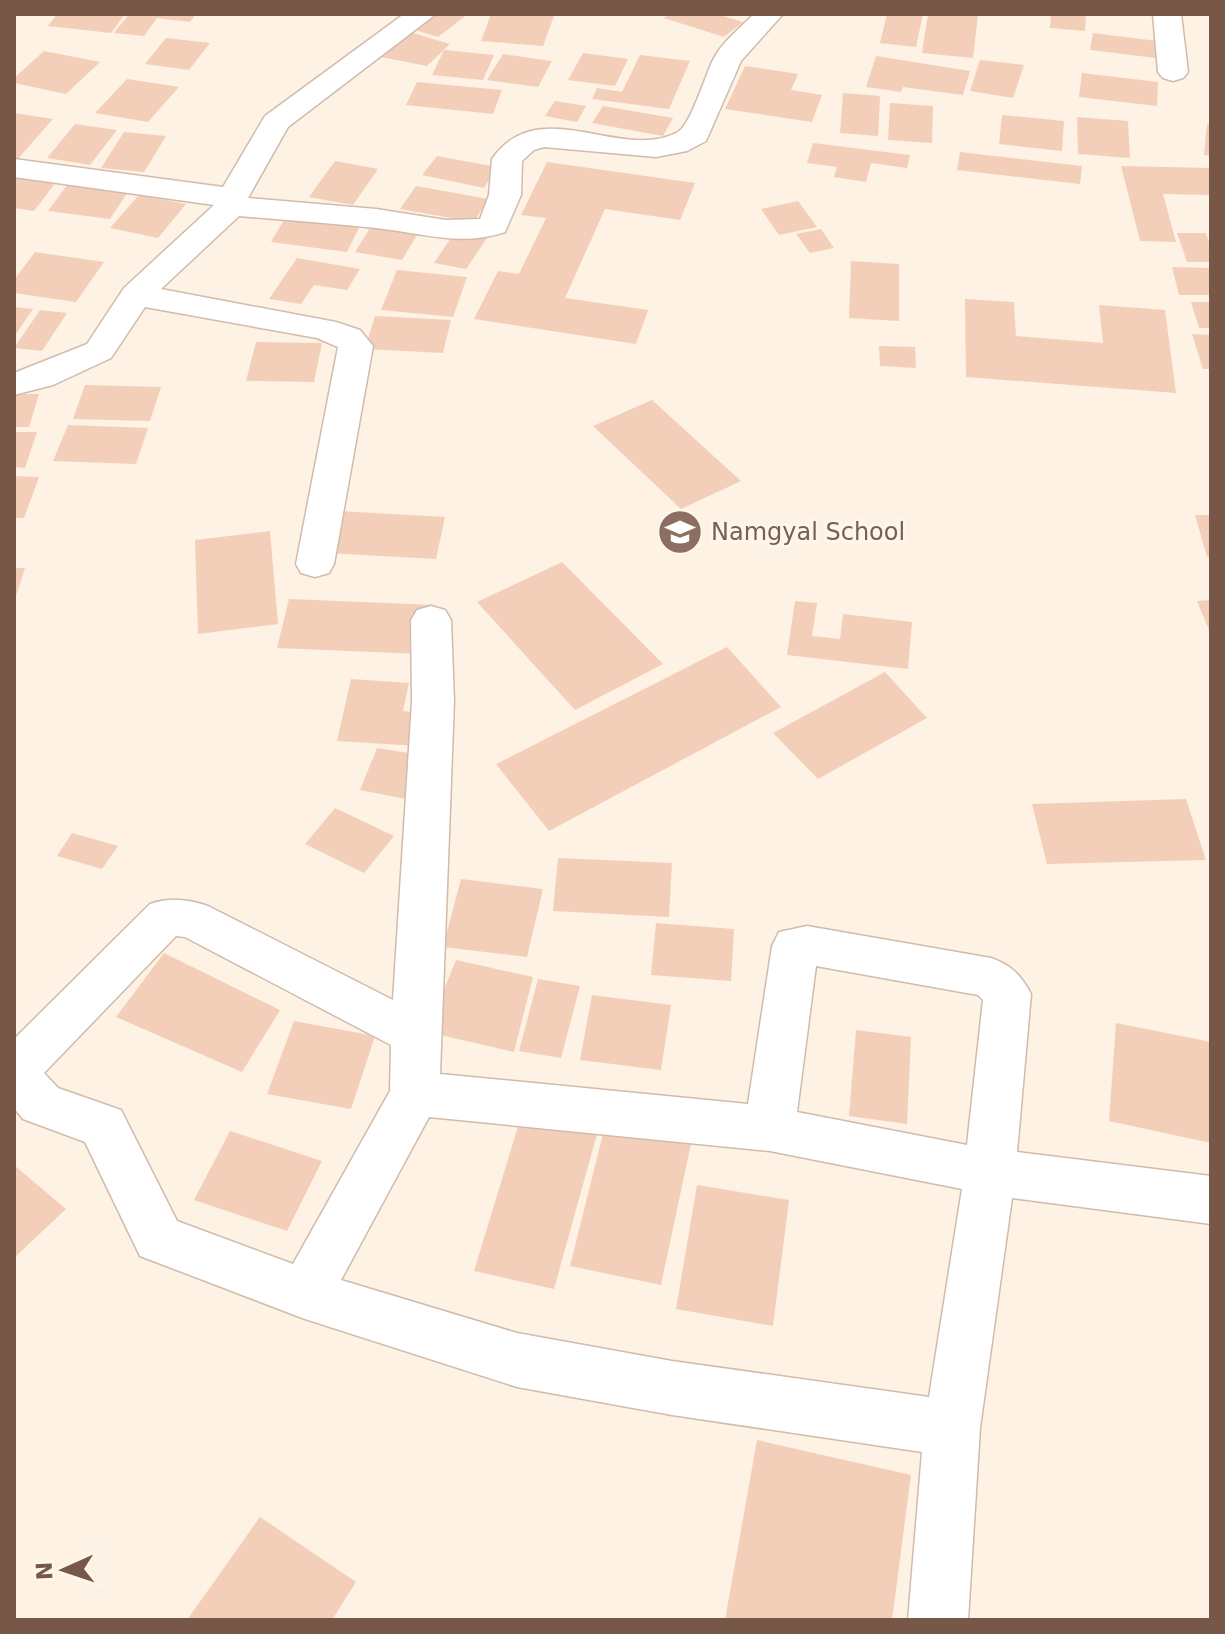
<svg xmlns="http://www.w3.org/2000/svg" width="1225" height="1634" viewBox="0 0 1225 1634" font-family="'DejaVu Sans',sans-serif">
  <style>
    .building { fill: #f3cfba }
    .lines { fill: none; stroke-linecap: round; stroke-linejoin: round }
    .street-casing { stroke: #d1bbac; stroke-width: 3 }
    .street { fill: #fff; fill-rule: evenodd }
    .labels { text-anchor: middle; stroke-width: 7; stroke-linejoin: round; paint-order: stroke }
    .education-label { font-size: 24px; fill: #785e54; stroke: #fff6ea; text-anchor: start }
  </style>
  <rect width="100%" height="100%" fill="#fdf2e3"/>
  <path class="building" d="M57,14H125L111,33L48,26Z
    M129,14H196L190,22L157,18L144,36L114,33Z
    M431,14H468L438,37L412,29Z
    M491,14H531L554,16L543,46L481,41Z
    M670,14H717L743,22L724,37L664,18Z
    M887,14H923L916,47L880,43Z
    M928,14H978L973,58L922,53Z
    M1051,14H1086L1085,31L1050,28Z
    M413,33L450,44L427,66L381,57Z
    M1093,33L1165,42L1164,59L1090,50Z
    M166,38L210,43L189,70L145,64Z
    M444,50L494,55L483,80L432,75Z
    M44,51L100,62L66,94L14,83V78Z
    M583,53L628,59L615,86L568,80Z
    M503,54L552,61L538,87L487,80Z
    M640,55L690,61L669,109L592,99L597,88L622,92Z
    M876,56L970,71L963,95L903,87L901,92L866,87Z
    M980,60L1024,65L1013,98L970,91Z
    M745,66L798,74L791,90L822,95L812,122L725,109Z
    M1082,73L1158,82L1157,106L1079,97Z
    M127,79L179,87L148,122L95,113Z
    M417,82L502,90L493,114L406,105Z
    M843,93L880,96L878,136L840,133Z
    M555,101L586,106L577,122L545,116Z
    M890,103L933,106L932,143L888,140Z
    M603,106L673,118L663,136L592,123Z
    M14,113L53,119L16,161H14Z
    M1002,115L1064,121L1062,151L999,144Z
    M1077,117L1128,121L1130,158L1078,154Z
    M75,124L117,130L90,165L47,158Z
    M1207,124H1211V156L1204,155Z
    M124,132L166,136L144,172L101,168Z
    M813,143L910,155L907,168L871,163L866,182L834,177L837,167L807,163Z
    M960,152L1082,166L1080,184L957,170Z
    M437,156L497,167L484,188L422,175Z
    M335,161L378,169L353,205L309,197Z
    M547,162L695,183L680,220L605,209L565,298L648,310L636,344L474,319L498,271L519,274L546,218L521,215Z
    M1121,166L1211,168V195L1163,194L1176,242L1140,241Z
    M14,177L56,182L34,211L14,208Z
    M67,185L128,192L110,219L48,211Z
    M416,186L488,199L474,222L400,209Z
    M139,195L186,204L158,238L110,228Z
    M798,201L817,227L779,235L761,209Z
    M288,213L362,222L347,252L271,242Z
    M370,228L417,235L402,260L355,252Z
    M821,229L834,248L810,253L796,234Z
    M455,232L487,238L466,269L434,263Z
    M1177,233H1206L1211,247V262H1187Z
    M35,252L104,262L76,302L14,293V280Z
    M297,258L360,269L347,290L314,285L301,304L269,299Z
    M851,261L899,264V321L849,318Z
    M1172,267L1211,268V295H1179Z
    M397,270L467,277L453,317L381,310Z
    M965,299L1014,302L1016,336L1103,343L1099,305L1165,310L1176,393L966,377Z
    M1191,302H1211V328H1199Z
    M14,307L33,309L14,337Z
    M40,310L67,313L42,351L14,348Z
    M375,316L451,320L443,353L365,349Z
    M1192,334L1211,335V369H1203Z
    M256,342L322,343L314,382L246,381Z
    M879,346L915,347L916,368L880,366Z
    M85,385L161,387L150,421L73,419Z
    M14,394H39L29,427H14Z
    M652,400L741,481L681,509L593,426Z
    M68,425L148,428L136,464L53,461Z
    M14,432H37L25,468L14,467Z
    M14,476L39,477L24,518H14Z
    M338,511L445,517L436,559L326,553Z
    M1195,515H1211V557H1207Z
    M270,531L278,624L198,634L195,540Z
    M562,562L663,664L575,710L477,602Z
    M14,568H25L15,599H14Z
    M289,599L433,605L424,654L277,648Z
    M1211,600V635L1197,601Z
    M795,601L817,603L812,636L840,639L843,614L912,622L908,669L787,655Z
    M727,647L781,707L549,831L496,764Z
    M885,672L927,718L818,779L773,733Z
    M351,679L409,683L403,711L425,713L418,746L337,741Z
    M377,748L422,755L411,800L360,790Z
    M1186,799L1206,860L1047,864L1032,804Z
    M335,808L394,836L364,873L305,844Z
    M72,833L118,846L102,869L57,856Z
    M558,858L672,863L669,917L553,911Z
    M461,879L543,889L527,957L443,947Z
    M656,923L734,929L731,981L651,975Z
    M164,953L280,1010L242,1072L116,1017Z
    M456,960L533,977L514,1052L427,1032Z
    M538,979L580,986L561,1058L519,1051Z
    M592,995L671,1005L661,1070L580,1060Z
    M294,1021L375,1036L351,1109L267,1094Z
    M1116,1023L1211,1042V1143L1109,1121Z
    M856,1030L911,1037L907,1124L849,1116Z
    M523,1110L599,1127L554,1289L474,1271Z
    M606,1122L692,1139L661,1285L570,1266Z
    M230,1131L322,1161L287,1231L194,1200Z
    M14,1165L66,1209L14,1258Z
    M697,1185L789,1200L773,1326L676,1309Z
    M757,1440L911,1475L892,1620H725Z
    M260,1517L356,1582L332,1620H187Z"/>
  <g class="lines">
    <g class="street-casing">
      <path id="street" d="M404,14H436L288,127L248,198L376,209L446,220L480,219L489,195L492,159C539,91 622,163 678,132C691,124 705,76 713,60C721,43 740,28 754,14H783L741,61L706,141L687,151L656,157L544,147L534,150L522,161L521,195L505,232C461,247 421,233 376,228C330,223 284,220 239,216L161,289L336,322L360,330L373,346L334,564L329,573L315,577L301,573L296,564L338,347L317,338L145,307L111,358L53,385L14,395V373L87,344L124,288L214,205L14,177V159L223,187L265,116Z
        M1153,14H1181L1188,72L1183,78L1173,81L1163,78L1158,72Z
        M431,606L445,610L451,620L454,701L440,1074L748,1104L772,946L779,932L807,926L991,958C1011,965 1021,975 1031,994L1017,1152L1211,1176V1224L1012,1198L980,1428L968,1620H908L922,1452L672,1415L517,1387L305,1319L140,1256L85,1142L23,1119L14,1108V1039L150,904C170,897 188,899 208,906L393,1000L412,701L411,620L417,610ZM176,936L185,937L391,1045L390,1091L293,1264L177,1221L121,1110L58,1088L44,1073ZM816,966L978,995L983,1000L967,1145L797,1112ZM429,1117L770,1151L962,1189L929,1397L672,1361L517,1333L341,1280Z"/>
    </g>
    <use href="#street" class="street"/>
  </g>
  <defs>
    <g id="school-disc" transform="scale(2.3)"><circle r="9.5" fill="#8d6e63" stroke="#fff6ea"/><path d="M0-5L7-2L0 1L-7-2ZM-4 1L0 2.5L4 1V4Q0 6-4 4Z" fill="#fff"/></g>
  </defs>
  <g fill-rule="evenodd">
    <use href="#school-disc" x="680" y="532"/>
  </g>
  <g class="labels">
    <g class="education-label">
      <text x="711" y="540">Namgyal School</text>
    </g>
  </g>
  <rect width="1225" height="1634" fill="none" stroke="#765748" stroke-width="32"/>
  <g transform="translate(64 1570) rotate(267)" stroke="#fff6ea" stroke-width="6" paint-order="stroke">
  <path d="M0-6L14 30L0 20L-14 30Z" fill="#765748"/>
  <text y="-12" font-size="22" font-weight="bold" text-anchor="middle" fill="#765748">N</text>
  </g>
</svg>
